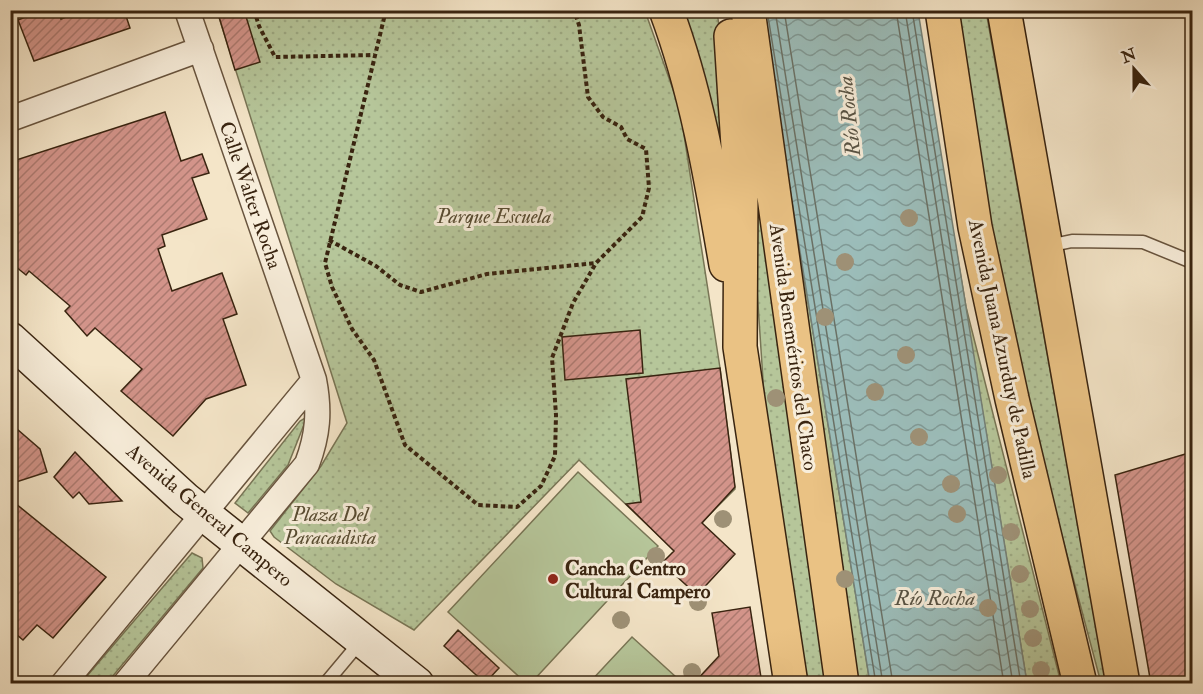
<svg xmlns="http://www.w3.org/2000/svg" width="1203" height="694" viewBox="0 0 1203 694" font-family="'IM FELL Double Pica',serif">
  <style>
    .grass { fill: url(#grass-dots); stroke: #787555; stroke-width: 1.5 }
    .pitch { fill: #b6c69a; stroke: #787555; stroke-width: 1.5 }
    .water { fill: url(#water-waves); stroke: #748077; stroke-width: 1.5 }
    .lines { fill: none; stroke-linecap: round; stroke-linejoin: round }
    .shore { stroke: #6a7166; stroke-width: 1.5 }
    .building { fill: url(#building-hatch); stroke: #392410; stroke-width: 1.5 }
    .lane-casing { stroke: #68543e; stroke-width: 15 }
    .street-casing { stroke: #68543e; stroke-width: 27 }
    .secondary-casing { stroke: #392410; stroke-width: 36 }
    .primary-casing { stroke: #392410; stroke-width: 36 }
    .path { stroke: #392410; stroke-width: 4; stroke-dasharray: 4.5 3; stroke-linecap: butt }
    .lane { stroke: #f8eedb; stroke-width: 12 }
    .street { stroke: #f8eedb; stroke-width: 24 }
    .secondary { stroke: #f8eedb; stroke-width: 33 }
    .primary { stroke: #eac284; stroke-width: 33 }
    .tree { fill: #9e9176 }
    .poi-dot { fill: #8f2418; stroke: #f8eedb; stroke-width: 2 }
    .labels { text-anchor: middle; stroke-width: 6; stroke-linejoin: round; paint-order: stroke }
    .street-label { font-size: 20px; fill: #392410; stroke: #f8eedb }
    .park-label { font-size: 20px; font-style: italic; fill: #584c32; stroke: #f8eedb }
    .poi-label { font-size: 20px; font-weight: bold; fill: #392410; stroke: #f8eedb; text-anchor: start }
    .water-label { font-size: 21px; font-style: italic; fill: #575243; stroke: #f8eedb }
  </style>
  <defs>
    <pattern id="grass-dots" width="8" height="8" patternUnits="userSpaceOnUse" patternTransform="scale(1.5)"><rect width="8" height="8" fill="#b6c69a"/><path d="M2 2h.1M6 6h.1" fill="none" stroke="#9daa84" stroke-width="1.8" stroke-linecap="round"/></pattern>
    <pattern id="water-waves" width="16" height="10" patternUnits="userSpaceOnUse" patternTransform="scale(1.5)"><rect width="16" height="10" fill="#9cbebb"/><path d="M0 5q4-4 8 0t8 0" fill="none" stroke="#809a97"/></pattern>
    <pattern id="building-hatch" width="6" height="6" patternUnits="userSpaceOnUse" patternTransform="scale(1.5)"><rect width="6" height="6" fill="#d3948a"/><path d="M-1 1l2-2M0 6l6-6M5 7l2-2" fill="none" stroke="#ac796f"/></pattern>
  </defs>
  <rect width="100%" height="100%" fill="#f4e5c8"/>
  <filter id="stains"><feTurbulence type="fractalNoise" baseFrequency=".00333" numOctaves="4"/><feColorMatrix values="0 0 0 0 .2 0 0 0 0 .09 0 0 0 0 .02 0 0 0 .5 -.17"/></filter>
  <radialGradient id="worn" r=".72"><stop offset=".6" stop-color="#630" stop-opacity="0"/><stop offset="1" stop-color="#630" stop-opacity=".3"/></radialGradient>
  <path class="grass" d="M217,11H645L680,109L720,368L735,489L674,550L579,460L414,630L336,584L274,537L270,531L321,466L347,423Z
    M677,11H717L723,57L728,233Z
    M761,11L870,683H854Z
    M958,11H986L1106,683H1101L1037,442L981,177Z
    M757,193L826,683H807L765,410L752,214Z
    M952,225L966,307L1061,683H1027Z
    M307,417L288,465L248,513L235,503L300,421Z
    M192,553L202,558L203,568L107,683H81Z"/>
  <path class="pitch" d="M578,472L658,546L531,683H526L448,612Z
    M632,637L676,677L670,683H589Z"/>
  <path class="water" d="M761,11H918L1027,683H870Z"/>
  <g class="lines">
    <path class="shore" d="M767,10L876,684
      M775,10L883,684
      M784,10L893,684
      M896,10L1004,684
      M905,10L1013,684
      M912,10L1021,684"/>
  </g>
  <path class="building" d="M43,10H58L61,19L85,10H124L130,28L34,61L18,20Z
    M217,10H244L260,62L235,70Z
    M165,112L181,161L202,154L209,173L192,178L207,219L162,235L165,246L158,249L172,291L222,273L237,314L223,319L246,385L206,399L173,436L121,391L142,369L95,328L87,336L65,311L70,306L29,271L26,275L10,262V210L15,207L10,194V162Z
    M640,330L643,373L565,380L562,337Z
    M720,368L735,487L702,523L735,554L697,595L662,563L674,551L626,504L641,502L626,379Z
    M10,423L40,449L47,472L10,484Z
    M75,452L122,501L89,504L79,492L73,498L54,477Z
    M1192,452V684H1151L1115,475Z
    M10,499L106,577L53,638L37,625L23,640L10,629Z
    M750,607L762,684H693L719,656L712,613Z
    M458,630L499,668L485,683L444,646Z"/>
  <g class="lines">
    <g class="lane-casing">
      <path id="lane" d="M1048,246L1072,241L1143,242L1192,262
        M325,684L361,641"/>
    </g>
    <g class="street-casing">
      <path id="street" d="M10,119L201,49
        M63,684L314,380
        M125,684L307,464C318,435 320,411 314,380L187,10"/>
    </g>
    <g class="secondary-casing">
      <path id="secondary" d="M10,339L185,499L417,684"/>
    </g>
    <g class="primary-casing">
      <path id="primary" d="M666,10C697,93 711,178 726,265
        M748,10L842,684
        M942,10L975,227L1012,399L1080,684
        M1004,10L1123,684
        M731,36L741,193L740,347L791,684"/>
    </g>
    <path class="path" d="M254,10L259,26L275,57L374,55
      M386,10L325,263L332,287L352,329L374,360L405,445L478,505L517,507L541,486L555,456L556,415L552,358L573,303L596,263L642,217L649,188L646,149L627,139L621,127L603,117L588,97L579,25L574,10
      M329,240L376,266L400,285L421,292L487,274L596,263"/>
    <use href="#lane" class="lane"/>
    <use href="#street" class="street"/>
    <use href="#secondary" class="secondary"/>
    <use href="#primary" class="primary"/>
  </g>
  <g class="tree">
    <circle cx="909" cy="218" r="9"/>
    <circle cx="845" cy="262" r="9"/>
    <circle cx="825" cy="317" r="9"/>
    <circle cx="906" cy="355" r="9"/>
    <circle cx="875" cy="392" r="9"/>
    <circle cx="776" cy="398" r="9"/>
    <circle cx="919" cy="437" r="9"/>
    <circle cx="998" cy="475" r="9"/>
    <circle cx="951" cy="484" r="9"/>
    <circle cx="957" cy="514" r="9"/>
    <circle cx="723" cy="519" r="9"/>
    <circle cx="1011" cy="532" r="9"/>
    <circle cx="656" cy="556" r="9"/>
    <circle cx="1020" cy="574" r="9"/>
    <circle cx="845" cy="579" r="9"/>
    <circle cx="698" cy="602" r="9"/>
    <circle cx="988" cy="608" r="9"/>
    <circle cx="1030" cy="609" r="9"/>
    <circle cx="621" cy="620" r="9"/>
    <circle cx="1033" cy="638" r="9"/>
    <circle cx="1041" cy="670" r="9"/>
    <circle cx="692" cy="672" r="9"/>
  </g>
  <circle class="poi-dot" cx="553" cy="579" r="6"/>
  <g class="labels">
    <g class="street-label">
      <text transform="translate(251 195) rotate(71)" y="7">Calle Walter Rocha</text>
      <text transform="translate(794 347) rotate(82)" y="7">Avenida Beneméritos del Chaco</text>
      <text transform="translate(1003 349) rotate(78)" y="7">Avenida Juana Azurduy de Padilla</text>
      <text transform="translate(210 515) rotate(40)" y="7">Avenida General Campero</text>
    </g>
    <g class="park-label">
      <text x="494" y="223">Parque Escuela</text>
      <text x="330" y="521">Plaza Del<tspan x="330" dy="23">Paracaidista</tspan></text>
    </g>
    <g class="poi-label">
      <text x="565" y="575">Cancha Centro<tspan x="565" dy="23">Cultural Campero</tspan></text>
    </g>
    <g class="water-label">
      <text transform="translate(849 116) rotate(-96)" y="7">Río Rocha</text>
      <text x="935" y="605">Río Rocha</text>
    </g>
  </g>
  <rect width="1203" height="694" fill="none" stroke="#f4e5c8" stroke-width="36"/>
  <rect x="12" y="12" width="1179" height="670" fill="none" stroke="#392410" stroke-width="3"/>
  <rect x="18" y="18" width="1167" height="658" fill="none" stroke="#392410" stroke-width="1.5"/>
  <g transform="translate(1134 69) rotate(339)" stroke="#f8eedb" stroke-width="4.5" paint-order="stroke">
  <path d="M0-4.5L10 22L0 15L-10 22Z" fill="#392410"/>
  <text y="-9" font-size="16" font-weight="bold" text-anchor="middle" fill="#392410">N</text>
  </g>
  <rect width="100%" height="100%" filter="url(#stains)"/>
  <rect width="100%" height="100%" fill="url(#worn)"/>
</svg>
